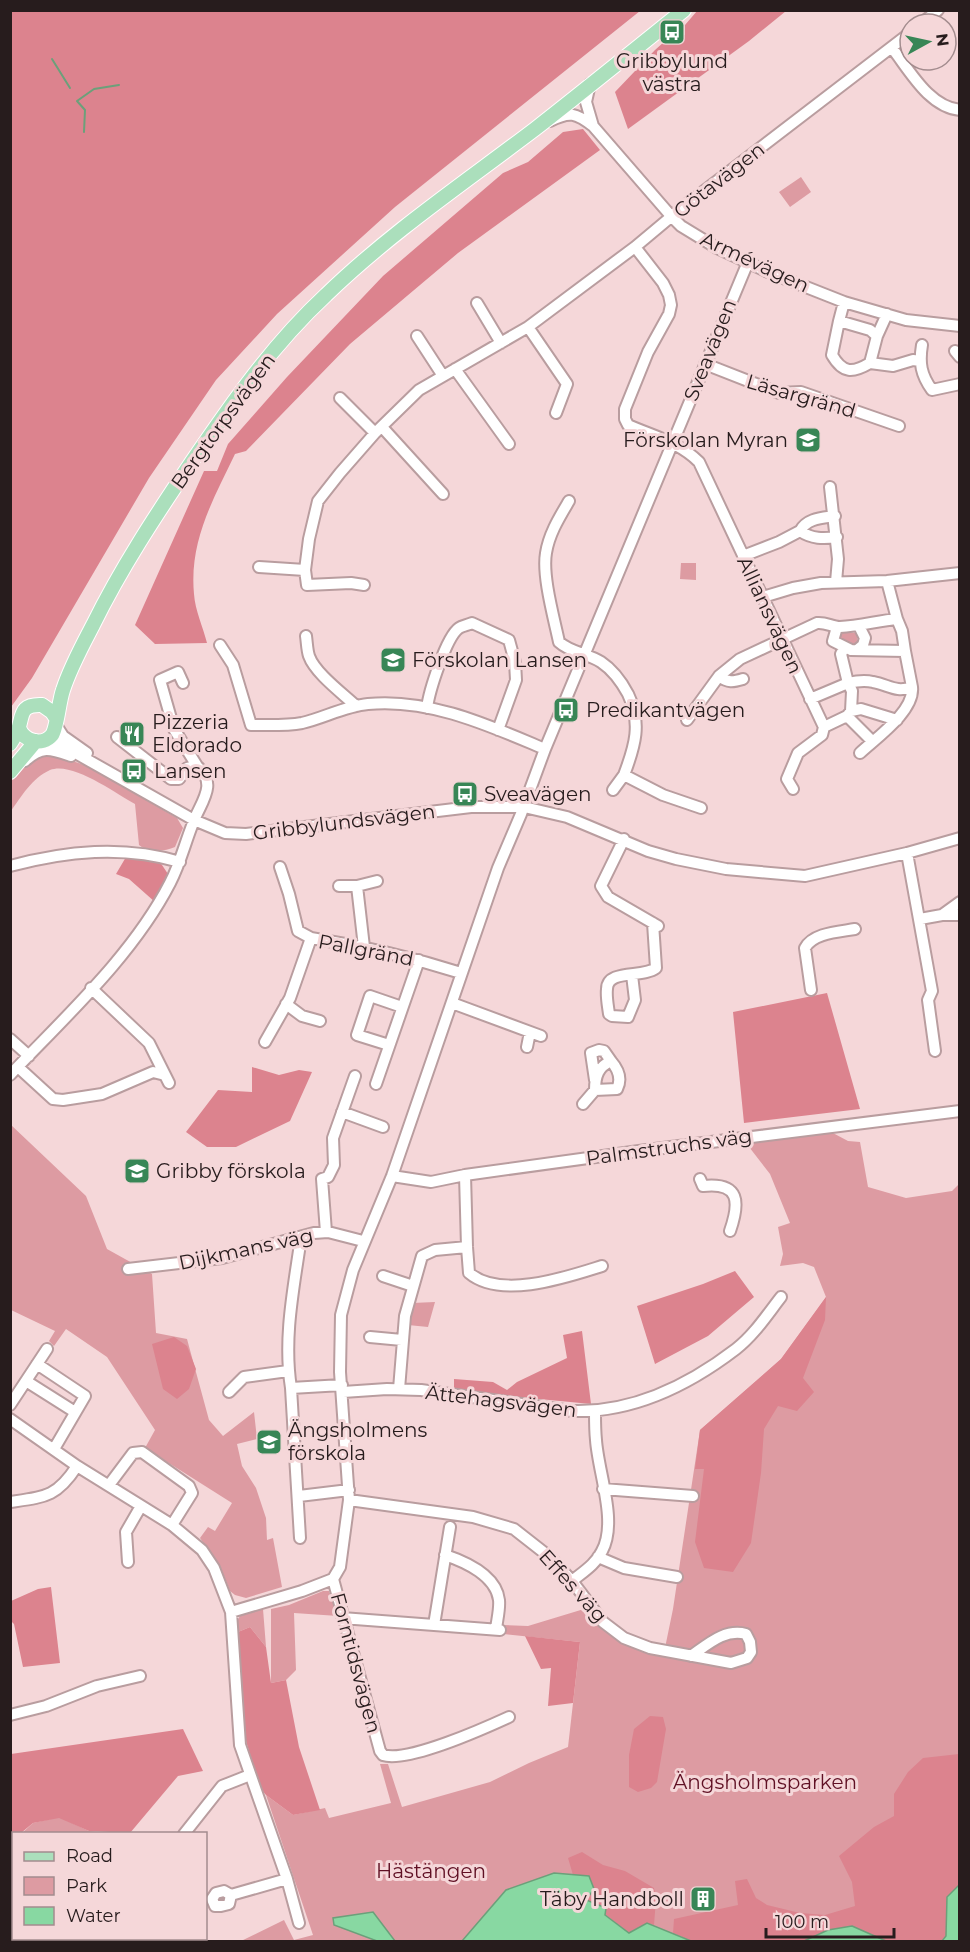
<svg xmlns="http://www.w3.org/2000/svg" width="970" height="1952" viewBox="0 0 970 1952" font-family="Montserrat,sans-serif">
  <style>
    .green { fill: #dd9ba2 }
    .forest { fill: #dc838e }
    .water { fill: #88d8a2; stroke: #6ba07a; stroke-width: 1.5 }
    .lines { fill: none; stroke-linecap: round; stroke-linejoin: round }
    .stream { stroke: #6ba07a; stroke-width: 2 }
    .minor-casing { stroke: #b99d9f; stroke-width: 14 }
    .major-casing { stroke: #fff; stroke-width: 16 }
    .minor { stroke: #fff; stroke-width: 10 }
    .major { stroke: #abdfbc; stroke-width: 14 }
    .labels { text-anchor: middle; stroke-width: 6; stroke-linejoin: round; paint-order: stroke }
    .poi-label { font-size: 20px; fill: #271c1d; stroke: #f5d7d9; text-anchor: start }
    .street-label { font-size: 20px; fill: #271c1d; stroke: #f5d7d9 }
    .park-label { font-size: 20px; fill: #601024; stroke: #f5d7d9 }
  </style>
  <rect width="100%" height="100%" fill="#f5d7d9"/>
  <path class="green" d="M801,177L811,192L790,207L779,192Z
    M681,563H696V580L680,579Z
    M846,632L858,633L857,645L836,640V633Z
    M47,752L87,766L177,818L183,828L175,847C164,852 149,853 139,845L135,804C115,793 72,761 50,770C32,778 21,797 11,811L10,782L33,757Z
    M10,1124L86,1196L107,1249L152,1274L156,1333L187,1339L209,1420L223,1436L254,1412L257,1439L237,1444L242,1466L256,1488L266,1518L267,1540L273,1538L282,1587L246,1598L235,1595L230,1591L220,1566L200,1538L208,1527L215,1531L232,1503L145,1448L155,1430L107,1357L66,1329L54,1346L49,1341L55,1331L11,1310Z
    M831,1132L848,1141L860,1142L868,1187L906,1198L952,1191L959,1184L960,1885L947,1897L942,1941H886L852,1926L804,1942L691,1941L682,1936L506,1890L462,1941L239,1942L284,1920L294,1940L313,1935L266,1795L293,1815L325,1808L329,1818L391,1803L380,1764H388L402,1807L490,1782L529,1763L568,1747L580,1642L504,1634L503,1625L528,1626L584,1609C607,1632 633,1653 667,1656L666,1643L673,1609L700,1430L781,1359L826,1297L814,1267L803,1263L780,1266L783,1254L778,1227L790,1223L770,1174L746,1143Z
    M435,1302L428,1327L408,1325L412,1303Z
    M323,1591H329L338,1616L294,1613L296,1670L286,1680L271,1683V1609L289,1605Z
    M263,1609L266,1647L250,1627L238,1632L239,1710L236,1623L240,1616Z
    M59,1817L89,1831L106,1833L21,1834L33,1823Z
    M13,1840L14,1938H201L206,1941H11L10,1843Z"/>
  <path class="forest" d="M11,10L640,11L395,207L277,314L216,380L149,478L32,678L11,707Z
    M697,11H786L749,41L628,129L615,92L655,50L674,33L685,35V25Z
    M583,129L600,150L458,253L350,344L246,451L235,454C213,500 189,541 194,594C195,610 203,627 207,643L155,644L135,625L204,471H217L228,444L287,377L383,276L503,173L528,162L563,132Z
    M126,857L160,862L168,874L155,902L129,879L116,874Z
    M827,993L860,1109L744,1123L733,1012Z
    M252,1067L279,1075L299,1070L312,1072L290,1121L236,1147H207L186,1132L218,1090L252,1092Z
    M735,1271L754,1297L708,1336L655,1364L637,1306L703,1284Z
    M826,1297L825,1320L803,1378L814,1392L797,1411L778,1406L764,1429L761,1473L751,1543L733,1572L704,1568L695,1542L704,1469H695L700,1430L781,1359Z
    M582,1331L591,1404L454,1391V1379L493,1382L507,1390L517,1382L567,1358L563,1335Z
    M174,1337L187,1346L196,1369L189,1389L177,1399L163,1389L152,1344Z
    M51,1587L60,1663L23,1667L14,1624L11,1621V1601L38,1589Z
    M250,1627L266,1647L271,1683L286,1680L299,1747L320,1810L293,1815L266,1795L259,1787L241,1723L238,1632Z
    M525,1636L580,1642L573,1703L548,1706L551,1668L541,1669Z
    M650,1716L663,1717L666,1729L657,1782L651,1788L638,1792L629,1787V1755L634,1729Z
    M183,1729L203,1771L178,1776L130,1833L89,1831L59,1818L33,1823L21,1833L14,1834L13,1840L11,1843V1754Z
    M959,1754V1885L947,1897L946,1936L942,1941H886L878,1937L828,1930L804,1942L691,1941L673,1933L674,1919L738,1905L735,1881L747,1879L756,1898L767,1905L800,1913L825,1915L855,1906L852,1882L839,1856L874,1827L894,1816V1794L908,1772L923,1758Z
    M582,1852L603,1865L625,1871L654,1888L656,1899L654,1925L647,1923L629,1933L586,1900L589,1876L573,1875L568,1858Z"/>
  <path class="water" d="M554,1873L589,1876L594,1889L586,1900L606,1908L605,1915L629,1933L647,1923L691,1941H462L506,1890Z
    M959,1885V1941H942L946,1936L947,1897Z
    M373,1912L395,1941H377L334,1925L333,1918Z
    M852,1926L886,1941H804L828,1930Z"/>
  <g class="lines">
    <path class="stream" d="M52,59L70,88
      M84,132L85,110L77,101L94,89L119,85"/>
    <g class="minor-casing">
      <path id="minor" d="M921,24L938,10
        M892,48C910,71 929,107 960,110
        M590,84L586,102L593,126
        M550,121C570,111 576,113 593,126L671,216L681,226L717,248L768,272L844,302L906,320L960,326
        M635,247L663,283L669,295L671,305L669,314L648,352L625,409V419L628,425C653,436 679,442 699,462L824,727L822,735L798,753L787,779L793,789
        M477,303L501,343
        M839,321L832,355C843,374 853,373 870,363L877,336L870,330L839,321L844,302
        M528,327L567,384L556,413
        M417,336L443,376
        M877,336L887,314
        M922,345C919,363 921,375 932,390L960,384
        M955,351L960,357
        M870,363L893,366L913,360L920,361
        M705,364L779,393L801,392L899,426
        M455,369L509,444
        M340,398L375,433
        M382,427L443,494
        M830,487L838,559L836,582
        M569,501C559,518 549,534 546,553C542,576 554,618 559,642C571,653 587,653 601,662C613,670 621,681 628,694C642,723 635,746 624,775L663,795L701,808
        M800,531C807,518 822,518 835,516
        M743,556L779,542L800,531C812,539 823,539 837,537
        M259,567L305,570
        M364,585L351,583L307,585L305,570L309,539L318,501L340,473L375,433L419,390L528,327L635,247L678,211L910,33
        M763,597L793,588L821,583L887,581L960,573
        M837,627L833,641L851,650L905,651L902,631L897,619
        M306,636C307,643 307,650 309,656C315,673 342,693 356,706
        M220,645L233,665L251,725C267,725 286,726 302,723C324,718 345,706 368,704C430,698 490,726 545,749
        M857,650L863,645L865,638L859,626
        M719,676C728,683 733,682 743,679
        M183,683L178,672L160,680L174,729L197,766
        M810,699L848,683L841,654L845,647
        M427,708C429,692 446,637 459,628C462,626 468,625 472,623L509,640L515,662L516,680L498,730
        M847,716L872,741
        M687,720L719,676L740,659L817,623C826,622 832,627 840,627C859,626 878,621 897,619L887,581
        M897,720L861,709L851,711L852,691L848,683C857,681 865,680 873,682C889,685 896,693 912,687L905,651
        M56,725L63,736L87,753
        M824,727L847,716L851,711
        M43,741L56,742L194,820L225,833L246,834L471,807H524L567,817L648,851L676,859L726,869L805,876L907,853L960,838
        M860,753C876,738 915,711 912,687
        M25,761C42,745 51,749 71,756
        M613,790L624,775
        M624,839L601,886L608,897L658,926
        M907,853L932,991L928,1000L935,1051
        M10,866C66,851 123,845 180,862
        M280,867L289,894L298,931L311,938
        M339,886H357L377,881
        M357,886L364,947
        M942,915H960
        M920,919L942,915L960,902
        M632,975L635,1000L628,1017L612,1016L609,1014C608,1006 606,997 607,989C607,969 643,978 656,968L653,923
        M91,988L149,1043L169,1083
        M811,990L805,948C813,933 838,932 855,929
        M452,1003L541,1036
        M286,1004L302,1016L320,1021
        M10,1039L29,1056
        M265,1042L290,998L311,938C362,946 411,957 461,973
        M389,1045L357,1035L370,996L402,1007
        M527,1047L530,1032
        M18,1067L53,1099L63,1100L102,1094L153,1072L165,1075
        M10,1075C66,1016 133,955 170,883C180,864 185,843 193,823C200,803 219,784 197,766L187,768L179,779H171L117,737
        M595,1080L591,1053L599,1050L604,1051L611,1061
        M376,1084L419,960
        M583,1104L595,1090L617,1089C622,1079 618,1069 611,1061C598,1067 595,1076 595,1090
        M342,1112L383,1127
        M465,1175L467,1247L469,1273C501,1300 567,1277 602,1266
        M392,1176L431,1182L465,1175L639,1151L960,1111
        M700,1179L703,1186C740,1182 740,1202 730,1231
        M326,1232L322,1179L328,1177L334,1165L333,1138L355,1076
        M128,1269L222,1258L314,1233L328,1232L363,1241
        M383,1276L413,1286
        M370,1337L402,1340
        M37,1364L85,1396L54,1449
        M26,1381L75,1412
        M291,1388L342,1385
        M399,1389L405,1316L422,1256L435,1250L467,1247
        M229,1392L244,1377L288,1371
        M343,1392L387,1389L421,1390L572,1411C633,1413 689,1385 736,1349C754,1335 767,1315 781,1297
        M10,1405L47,1349
        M10,1419L77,1466L172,1525L202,1550L214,1568L231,1612L240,1745L287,1879L299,1923
        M109,1485L133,1453L142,1452L189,1486L192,1493L172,1525
        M603,1489L693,1496
        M299,1496L349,1490
        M349,1500L473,1517L514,1529L551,1558L572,1581L603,1622L624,1638L650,1648L731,1663L747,1658L751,1652L750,1642L746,1634C725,1628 707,1645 691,1656
        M10,1502C45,1497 57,1497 77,1466
        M300,1538L291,1388C283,1337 294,1287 301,1237
        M445,1555C466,1562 496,1576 499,1600C500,1609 497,1620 496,1629
        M598,1557L624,1568L677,1577
        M128,1562L126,1532L141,1506
        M333,1579L380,1751L383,1755C407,1763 485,1728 509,1717
        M572,1581C583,1572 596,1564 602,1551C618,1522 598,1472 596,1440C595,1431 595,1421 595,1412
        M231,1612L302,1591L333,1579L340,1567L349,1500L340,1372L341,1315L353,1270L392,1176L498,868L521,814L545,749L748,262
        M342,1618L500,1630
        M434,1625L450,1527
        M10,1715L46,1706L97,1686L140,1676
        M184,1834L222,1786L250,1775
        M231,1895L229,1904L221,1906H215L212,1899L216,1893L224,1891L231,1895L287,1879"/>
    </g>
    <g class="major-casing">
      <path id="major" d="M19,728C24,741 42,747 52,735C57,728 59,701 63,690C70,668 82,646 93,625C121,568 156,515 191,463C232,403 273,344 326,295C390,233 464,183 535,129C585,90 634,50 684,10
        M10,744C13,739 16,735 18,730C23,716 19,704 42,705L52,712L56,718
        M10,772L36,741"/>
    </g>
    <use href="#minor" class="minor"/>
    <use href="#major" class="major"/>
  </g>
  <defs>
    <g id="bus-square" transform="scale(1.35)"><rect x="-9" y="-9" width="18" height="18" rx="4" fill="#388656" stroke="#f5d7d9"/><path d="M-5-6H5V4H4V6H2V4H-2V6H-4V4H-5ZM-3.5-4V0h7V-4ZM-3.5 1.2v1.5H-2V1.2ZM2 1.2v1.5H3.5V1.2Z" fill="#fff"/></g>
    <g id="school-square" transform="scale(1.35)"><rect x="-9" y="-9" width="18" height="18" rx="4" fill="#388656" stroke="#f5d7d9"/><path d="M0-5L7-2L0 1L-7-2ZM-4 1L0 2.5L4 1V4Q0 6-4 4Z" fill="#fff"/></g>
    <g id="restaurant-square" transform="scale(1.35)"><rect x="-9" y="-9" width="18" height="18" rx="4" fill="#388656" stroke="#f5d7d9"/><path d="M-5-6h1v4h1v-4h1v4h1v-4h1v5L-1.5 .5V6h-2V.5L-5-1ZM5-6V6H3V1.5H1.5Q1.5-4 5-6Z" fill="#fff"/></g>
    <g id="building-square" transform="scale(1.35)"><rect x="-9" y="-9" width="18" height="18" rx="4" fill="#388656" stroke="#f5d7d9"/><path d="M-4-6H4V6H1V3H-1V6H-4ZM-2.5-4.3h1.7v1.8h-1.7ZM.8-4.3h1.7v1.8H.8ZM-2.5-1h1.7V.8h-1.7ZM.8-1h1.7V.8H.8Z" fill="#fff"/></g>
  </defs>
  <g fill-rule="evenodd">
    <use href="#bus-square" x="672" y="32"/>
    <use href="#school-square" x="808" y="440"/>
    <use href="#school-square" x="393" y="660"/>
    <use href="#bus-square" x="566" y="710"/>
    <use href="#restaurant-square" x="132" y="734"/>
    <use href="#bus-square" x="134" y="771"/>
    <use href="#bus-square" x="465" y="794"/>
    <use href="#school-square" x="137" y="1171"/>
    <use href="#school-square" x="269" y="1442"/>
    <use href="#building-square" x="703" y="1899"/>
  </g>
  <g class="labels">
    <g class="poi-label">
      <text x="672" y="68" text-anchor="middle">Gribbylund<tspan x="672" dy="23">västra</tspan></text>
      <text x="788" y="447" text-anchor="end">Förskolan Myran</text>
      <text x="412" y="667">Förskolan Lansen</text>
      <text x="586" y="717">Predikantvägen</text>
      <text x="152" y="729">Pizzeria<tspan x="152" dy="23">Eldorado</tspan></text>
      <text x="154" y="778">Lansen</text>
      <text x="484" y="801">Sveavägen</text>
      <text x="156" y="1178">Gribby förskola</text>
      <text x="288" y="1437">Ängsholmens<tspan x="288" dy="23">förskola</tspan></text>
      <text x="684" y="1906" text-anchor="end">Täby Handboll</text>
    </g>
    <g class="street-label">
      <text transform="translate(719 180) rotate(-38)" y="7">Götavägen</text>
      <text transform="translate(755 262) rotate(25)" y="7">Armévägen</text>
      <text transform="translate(710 350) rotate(-68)" y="7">Sveavägen</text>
      <text transform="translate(801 396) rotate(16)" y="7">Läsargränd</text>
      <text transform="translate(223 421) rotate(-54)" y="7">Bergtorpsvägen</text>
      <text transform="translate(770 615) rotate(65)" y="7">Alliansvägen</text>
      <text transform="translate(344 822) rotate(-7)" y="7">Gribbylundsvägen</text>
      <text transform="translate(366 950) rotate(11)" y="7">Pallgränd</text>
      <text transform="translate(669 1147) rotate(-8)" y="7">Palmstruchs väg</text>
      <text transform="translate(246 1249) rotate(-12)" y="7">Dijkmans väg</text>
      <text transform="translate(501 1401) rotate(7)" y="7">Ättehagsvägen</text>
      <text transform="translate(573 1586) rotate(48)" y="7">Effes väg</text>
      <text transform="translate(356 1663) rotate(75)" y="7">Forntidsvägen</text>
    </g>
    <g class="park-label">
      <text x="765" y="1789">Ängsholmsparken</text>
      <text x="431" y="1878">Hästängen</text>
    </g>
  </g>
  <rect width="970" height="1952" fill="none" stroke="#271c1d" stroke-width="24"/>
  <rect x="12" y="1832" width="195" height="108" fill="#f5d7d9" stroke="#a38c8e" stroke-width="1.5"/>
  <rect x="24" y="1852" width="30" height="9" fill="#abdfbc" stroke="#a38c8e" stroke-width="1.5"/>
  <text x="66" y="1862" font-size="18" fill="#271c1d">Road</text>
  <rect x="24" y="1877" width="30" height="18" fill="#dd9ba2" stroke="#a38c8e" stroke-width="1.5"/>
  <text x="66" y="1892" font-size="18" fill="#271c1d">Park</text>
  <rect x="24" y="1907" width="30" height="18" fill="#88d8a2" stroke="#a38c8e" stroke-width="1.5"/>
  <text x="66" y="1922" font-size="18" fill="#271c1d">Water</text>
  <g transform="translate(928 42) rotate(82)"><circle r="28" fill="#f5d7d9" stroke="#a38c8e" stroke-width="1.5"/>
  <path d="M0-4.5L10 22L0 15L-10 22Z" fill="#388656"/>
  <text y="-9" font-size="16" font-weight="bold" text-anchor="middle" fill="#271c1d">N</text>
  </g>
  <path d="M766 1928v9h128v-9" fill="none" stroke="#271c1d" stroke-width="3"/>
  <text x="775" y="1928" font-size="18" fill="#271c1d" stroke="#f5d7d9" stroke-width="4.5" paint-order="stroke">100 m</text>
</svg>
